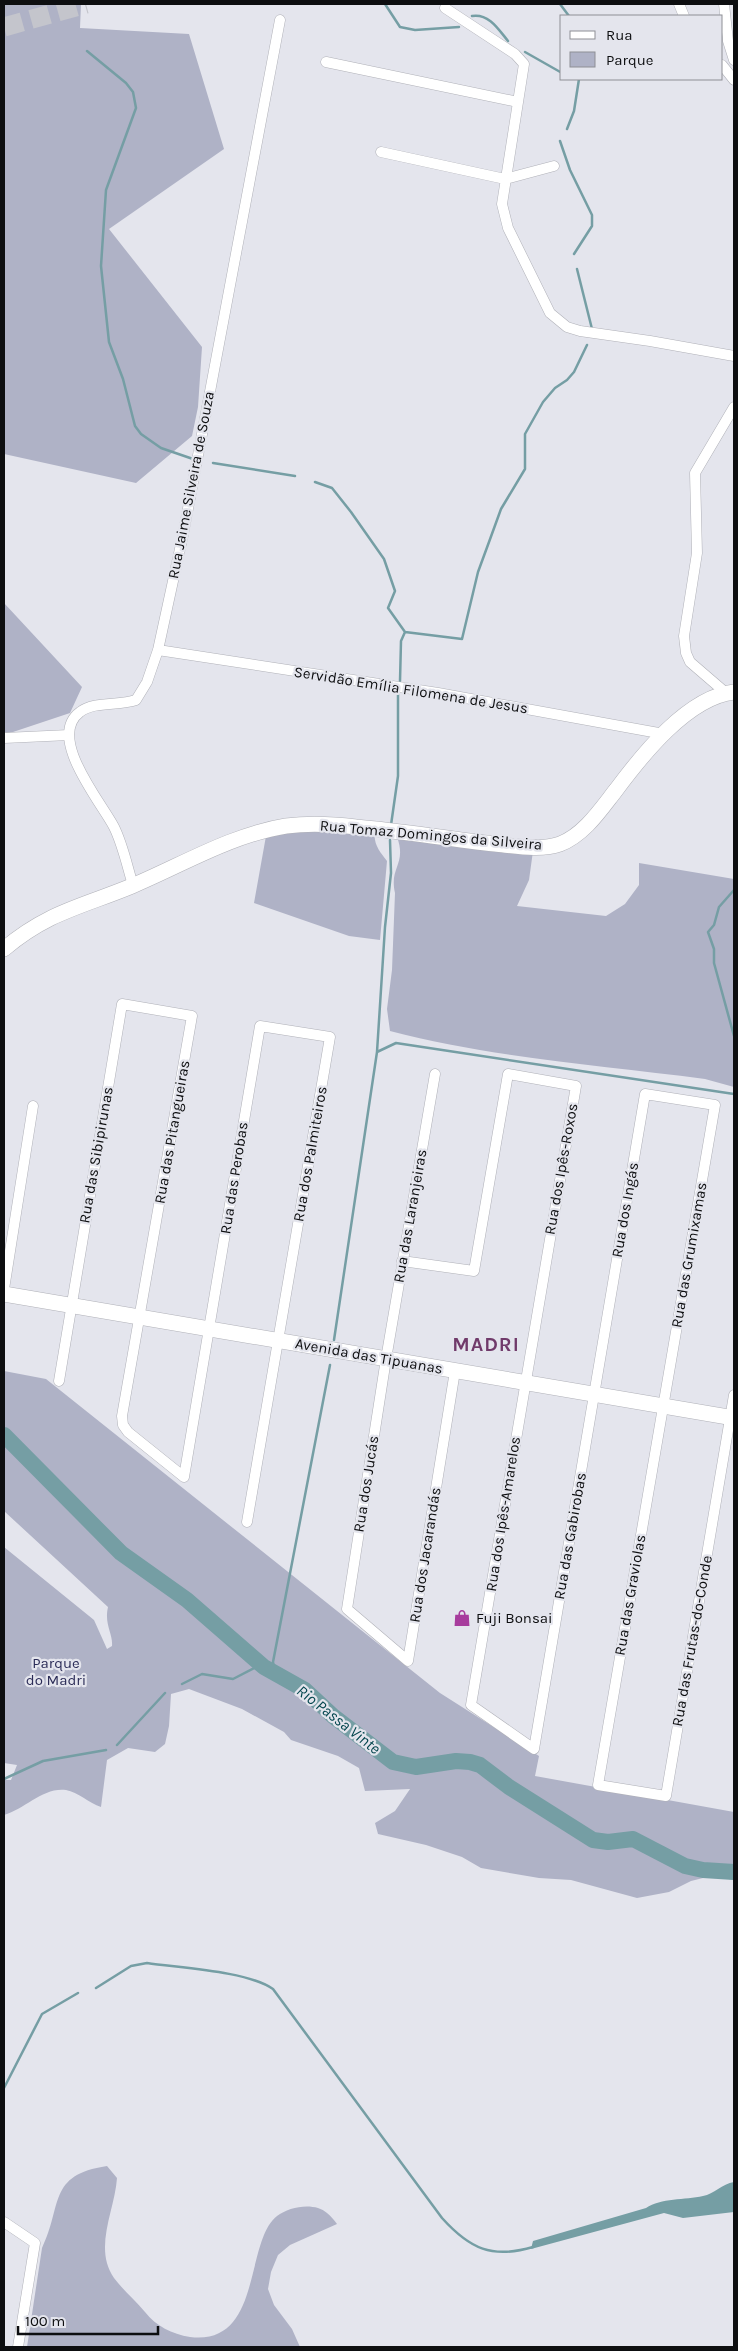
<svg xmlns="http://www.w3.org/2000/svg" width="738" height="2351" viewBox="0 0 738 2351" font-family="Karla,sans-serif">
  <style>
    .green { fill: #afb2c6 }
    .water { fill: #759ea4 }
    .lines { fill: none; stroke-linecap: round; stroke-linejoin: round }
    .stream { stroke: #759ea4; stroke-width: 2.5 }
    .river { stroke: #759ea4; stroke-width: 16 }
    .highway-tunnel { stroke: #c4c5cc; stroke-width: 19; stroke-dasharray: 19 9; stroke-linecap: butt }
    .street-casing { stroke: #b0b1b8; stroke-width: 11 }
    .secondary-casing { stroke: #b0b1b8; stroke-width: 16 }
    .street { stroke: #fff; stroke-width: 10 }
    .secondary { stroke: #fff; stroke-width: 15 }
    .labels { text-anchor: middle; stroke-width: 4.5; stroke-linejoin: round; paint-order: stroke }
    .street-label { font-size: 15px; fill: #0d0e10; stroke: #e4e5ed }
    .poi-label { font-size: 15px; fill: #0d0e10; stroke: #e4e5ed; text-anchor: start }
    .park-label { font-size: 15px; fill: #2b2c57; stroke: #e4e5ed }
    .water-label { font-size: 16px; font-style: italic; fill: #04464e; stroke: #e4e5ed }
    .district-label { font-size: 20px; font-weight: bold; letter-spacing: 1px; fill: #703a6a; stroke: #e4e5ed }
  </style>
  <rect width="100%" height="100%" fill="#e4e5ed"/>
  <path class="green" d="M4,4H81L80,28L189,34L224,149L109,229L202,347L198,407L192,436L136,483L4,454Z
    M4,603L82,687L70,713L7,734L4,731Z
    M300,829L375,832C373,844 380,852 387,861L380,940L349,936L254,903L266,836Z
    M397,837L533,851L529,880L517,906L606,916L625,904L639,885V863L734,879V1087L705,1079C600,1065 493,1058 390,1031L387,1009L392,970L395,893C389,867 407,864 397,837Z
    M4,1371L46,1379L440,1693L539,1756L535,1776L734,1812V1880L711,1876L691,1881L669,1892L637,1898L571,1880L539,1878L481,1868L462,1857L426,1845L378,1834L375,1823L395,1811L410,1789L365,1791L359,1768L338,1756L291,1740L284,1732L242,1709L189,1689L171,1694L169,1726L165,1744L155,1752L128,1748L107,1760L101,1807C89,1803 78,1792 66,1790C43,1787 25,1809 4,1815V1780H11L17,1765L4,1763V1547L94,1620L107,1649L112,1646C113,1633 104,1625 108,1607L4,1511Z
    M107,2166L117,2178C115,2210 93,2248 114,2278C123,2290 135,2300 145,2312C156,2326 172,2334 190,2337C263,2346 244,2242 277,2216C290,2206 315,2202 327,2213C331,2216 334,2220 337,2224L290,2245L278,2255L271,2272L268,2289L274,2305L292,2329L300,2347H27L42,2248C63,2205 47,2175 107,2166Z"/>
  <path class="water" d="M734,2182V2212L683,2218L664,2213L531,2249L533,2241L646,2208C661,2198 685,2200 703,2196C714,2194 722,2184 734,2182Z"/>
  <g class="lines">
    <path class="stream" d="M385,4L400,27L415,30L459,27
      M560,4L569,16
      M472,16C489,13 499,30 508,41
      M87,51L126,83L133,92L136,108L106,190L101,266L109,342L123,379L135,426L141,434L161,448L193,459
      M525,52L562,73
      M567,129L574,111L579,79
      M560,141L570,170L592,215V226L574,254
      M577,269L592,329
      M213,463L295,476
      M315,482L332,488L351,512L384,559L395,591L388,608L405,632
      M405,632L462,639L478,572L489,542L501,509L525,469V434L543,402L555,388L567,380L574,372L587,345
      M400,681L401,641L405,632
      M391,825L398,776V694
      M734,890L719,907L714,925L708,932L714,949V963L734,1036
      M377,1052L396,1043L734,1094
      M334,1340L377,1052L385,927L391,873L390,840
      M275,1673L273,1662L330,1365
      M182,1684L202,1674L233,1679L256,1667H264
      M117,1745L165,1693
      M4,1779L43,1761L106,1750
      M96,1988L131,1966L147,1963C180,1968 247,1971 273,1989L442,2218C470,2249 492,2259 533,2247
      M4,2088L42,2014L78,1993"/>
    <path class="river" d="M4,1435L121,1553L187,1600L264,1667L305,1690L333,1716L393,1762L416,1767L456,1761L470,1762L480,1765L509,1787L593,1840L608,1842L633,1839L685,1866L703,1870L734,1872"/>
    <path class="highway-tunnel" d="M4,27L86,4"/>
    <g class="street-casing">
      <path id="street" d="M679,4L684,16
        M724,4L728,41L734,60
        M445,8L515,54L524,64L502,204L508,228L550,313L567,327L580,331L650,341L734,356
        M326,62L518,102
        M722,65L734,80
        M381,152L505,179L554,166
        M158,650L438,693L664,734
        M726,693L690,662L686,653L684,636L697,553L695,473L734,407
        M4,738L69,735
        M133,885C127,866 123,845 114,827C101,802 46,737 80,712C94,701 119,706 136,700L147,682L158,650L183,535L280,20
        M435,1074L386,1359L347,1609L408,1661L455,1371
        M402,1261L474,1271L508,1074L576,1086L471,1705L534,1749L645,1094L715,1105L598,1785L666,1796L734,1395
        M4,1289L33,1106
        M59,1381L122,1004L192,1016L122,1416L123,1425L128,1432L184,1477L260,1026L330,1037L247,1522
        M4,2222L35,2243L18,2347"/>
    </g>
    <g class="secondary-casing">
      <path id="secondary" d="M4,949C48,912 81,907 132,886C182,865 231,835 286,826C309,823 332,824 356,827C402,831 448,839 495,844C515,846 541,851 560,844C584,835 601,809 616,790C642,755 688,697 734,692
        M4,1294L734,1418"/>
    </g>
    <use href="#street" class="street"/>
    <use href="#secondary" class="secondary"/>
  </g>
  <defs>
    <g id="shop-bare" transform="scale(1.35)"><path d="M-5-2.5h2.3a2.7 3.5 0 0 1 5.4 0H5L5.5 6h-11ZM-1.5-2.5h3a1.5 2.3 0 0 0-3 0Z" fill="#a73c9d" stroke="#e4e5ed" stroke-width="2.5" paint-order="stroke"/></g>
  </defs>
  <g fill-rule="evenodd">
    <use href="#shop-bare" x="462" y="1618"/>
  </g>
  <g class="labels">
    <g class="street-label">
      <text transform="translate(191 485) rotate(-79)" y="5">Rua Jaime Silveira de Souza</text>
      <text transform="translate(411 690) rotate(9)" y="5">Servidão Emília Filomena de Jesus</text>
      <text transform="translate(431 835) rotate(5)" y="5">Rua Tomaz Domingos da Silveira</text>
      <text transform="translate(172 1132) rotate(-80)" y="5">Rua das Pitangueiras</text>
      <text transform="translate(310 1154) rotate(-80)" y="5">Rua dos Palmiteiros</text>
      <text transform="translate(96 1155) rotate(-80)" y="5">Rua das Sibipirunas</text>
      <text transform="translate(561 1169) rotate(-80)" y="5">Rua dos Ipês-Roxos</text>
      <text transform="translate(234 1178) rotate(-81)" y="5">Rua das Perobas</text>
      <text transform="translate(625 1210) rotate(-80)" y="5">Rua dos Ingás</text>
      <text transform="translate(410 1216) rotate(-80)" y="5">Rua das Laranjeiras</text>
      <text transform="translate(689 1255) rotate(-80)" y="5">Rua das Grumixamas</text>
      <text transform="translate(369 1356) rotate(10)" y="5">Avenida das Tipuanas</text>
      <text transform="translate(366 1484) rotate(-81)" y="5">Rua dos Jucás</text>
      <text transform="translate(503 1514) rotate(-81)" y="5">Rua dos Ipês-Amarelos</text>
      <text transform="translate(570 1536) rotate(-80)" y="5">Rua das Gabirobas</text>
      <text transform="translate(425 1555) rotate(-81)" y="5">Rua dos Jacarandás</text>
      <text transform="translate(630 1595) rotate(-80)" y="5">Rua das Graviolas</text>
      <text transform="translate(692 1641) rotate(-80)" y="5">Rua das Frutas-do-Conde</text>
    </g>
    <g class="poi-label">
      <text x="476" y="1623">Fuji Bonsai</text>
    </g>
    <g class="park-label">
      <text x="56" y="1668">Parque<tspan x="56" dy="17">do Madri</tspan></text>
    </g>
    <g class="water-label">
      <text transform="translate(339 1719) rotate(38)" y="6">Rio Passa Vinte</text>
    </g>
    <g class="district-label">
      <text x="486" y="1351">MADRI</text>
    </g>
  </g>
  <rect width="738" height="2351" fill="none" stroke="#0d0e10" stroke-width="10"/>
  <rect x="560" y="15" width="162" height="65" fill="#e4e5ed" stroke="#8e8f95"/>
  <rect x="570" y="31" width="25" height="8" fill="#ffffff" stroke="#8e8f95"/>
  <text x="606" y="40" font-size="15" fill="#0d0e10">Rua</text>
  <rect x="570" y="52" width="25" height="15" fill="#afb2c6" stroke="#8e8f95"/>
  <text x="606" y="65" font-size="15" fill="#0d0e10">Parque</text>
  <path d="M18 2326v8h140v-8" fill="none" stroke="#0d0e10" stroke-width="2.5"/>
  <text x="25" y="2326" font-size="15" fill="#0d0e10" stroke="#e4e5ed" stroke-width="4" paint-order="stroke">100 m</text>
</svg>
